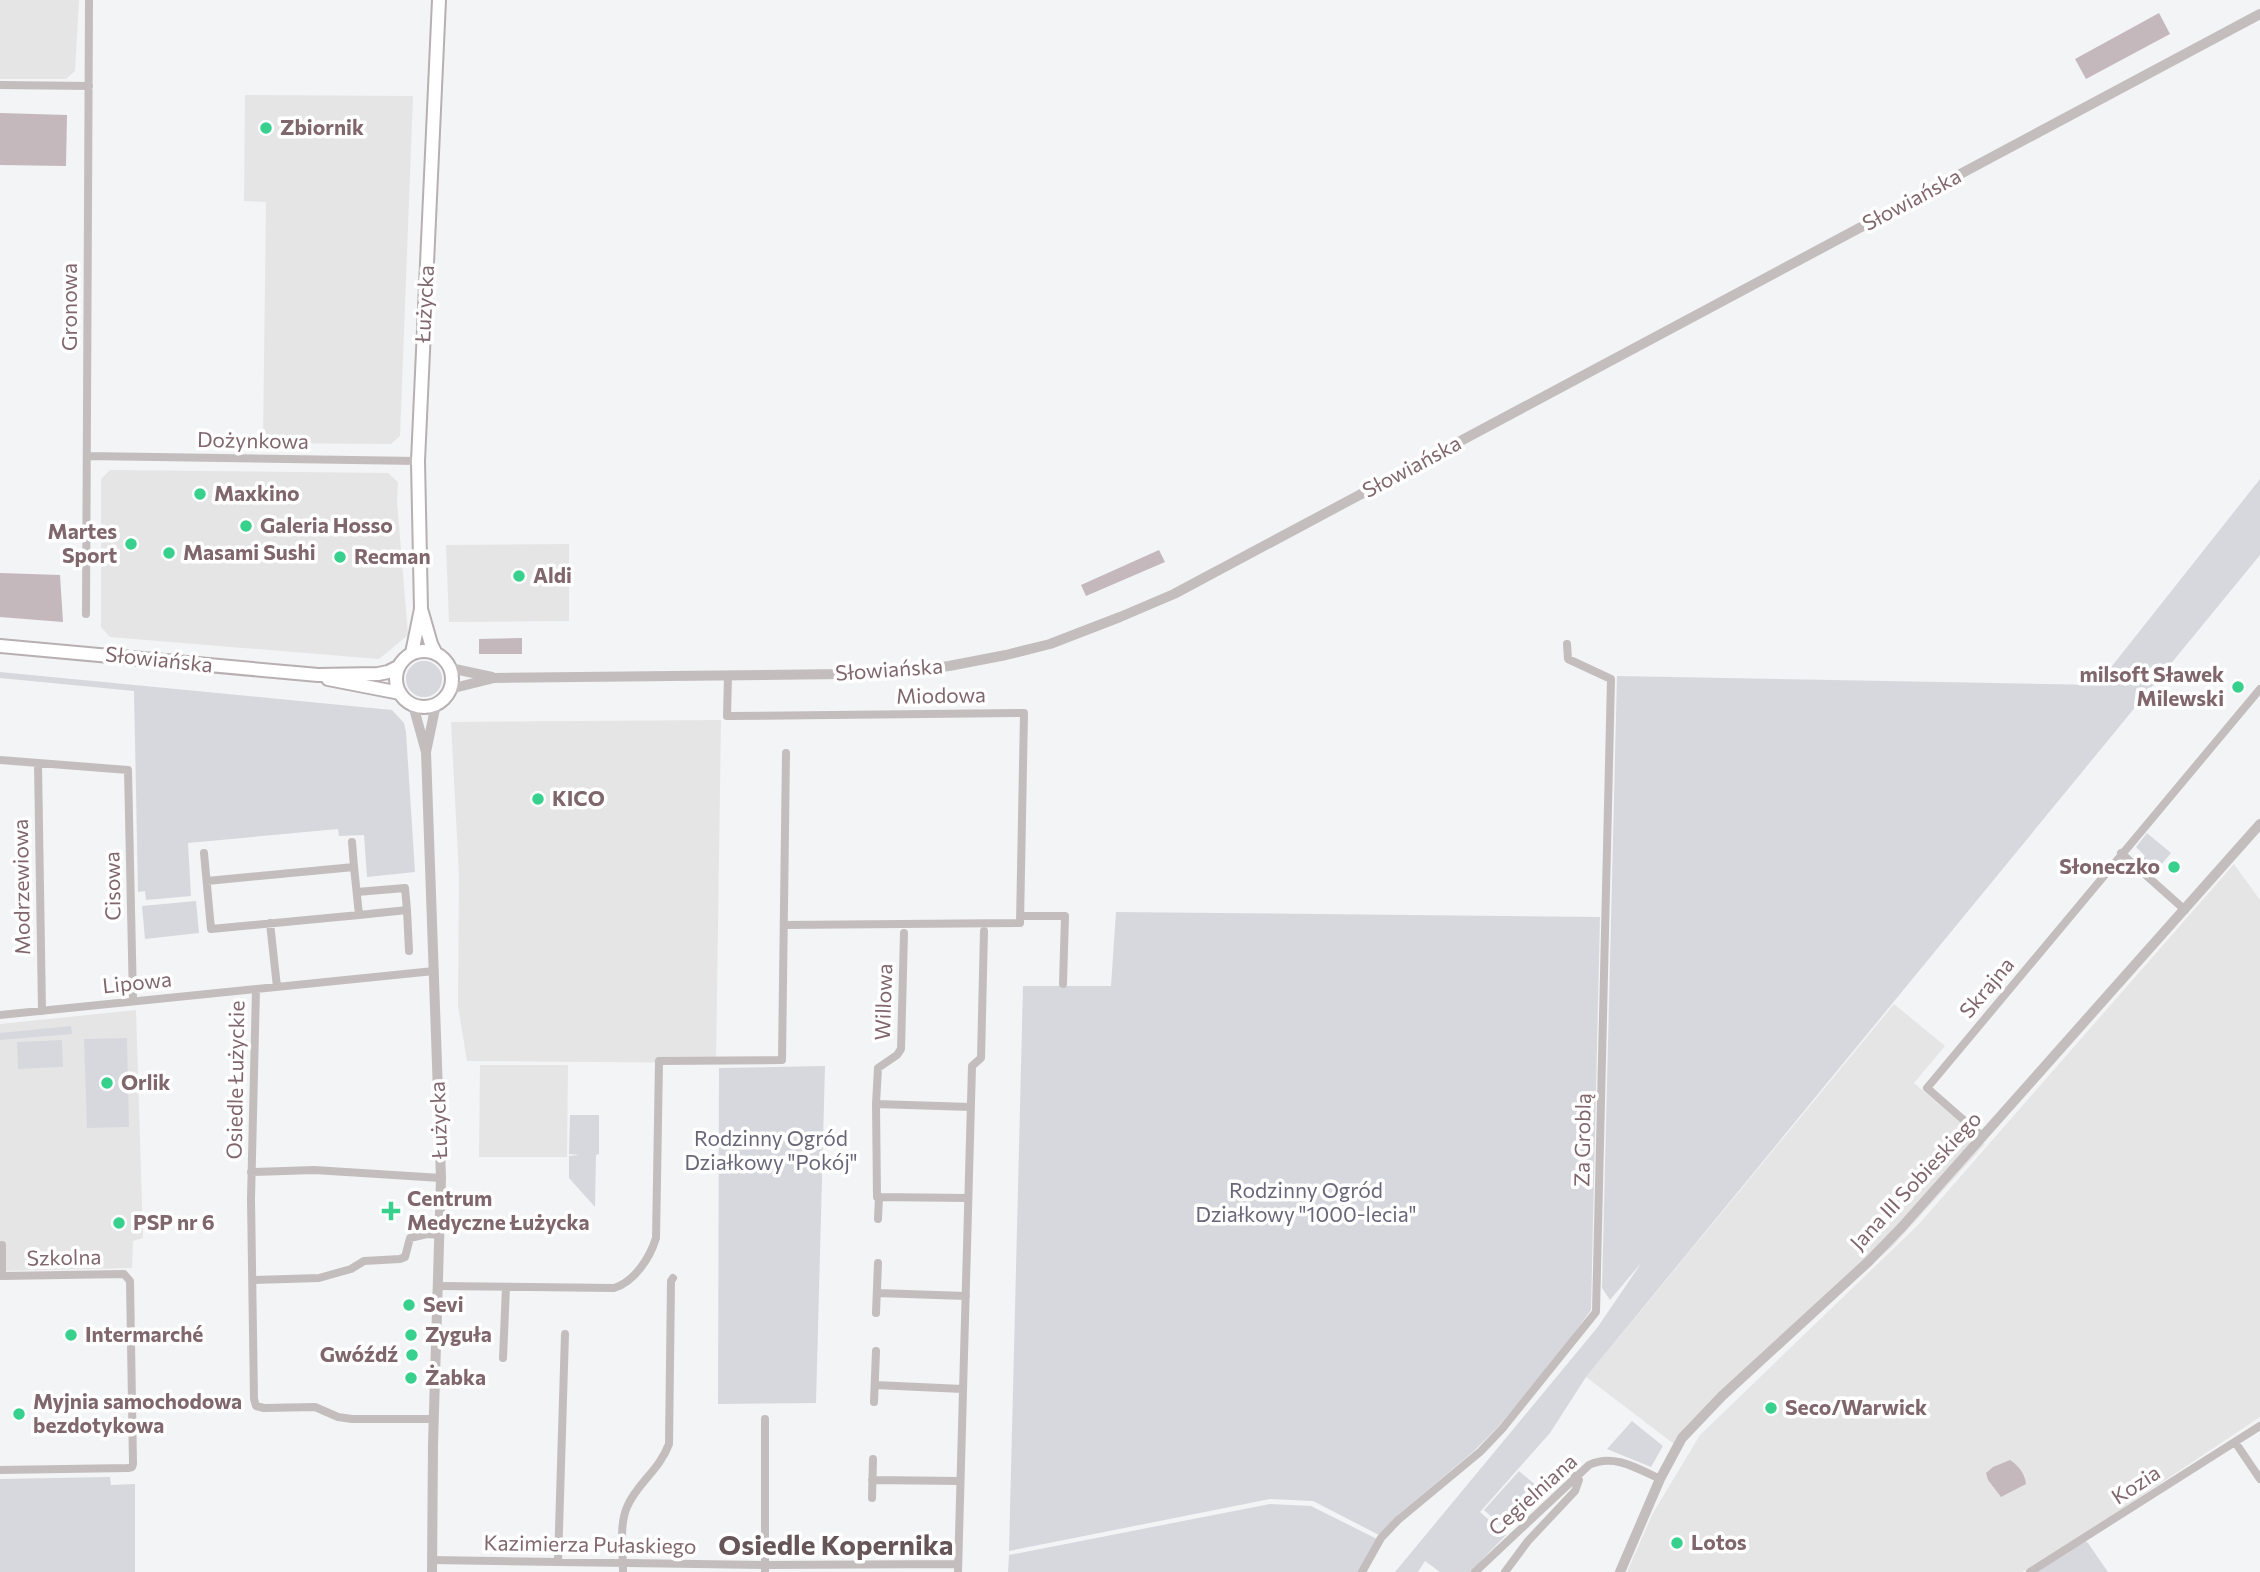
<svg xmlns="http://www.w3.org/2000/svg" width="2260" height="1572" viewBox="0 0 2260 1572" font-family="Commissioner,sans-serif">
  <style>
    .built { fill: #e6e5e6 }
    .green { fill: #d7d8de }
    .water { fill: #c5b8bd }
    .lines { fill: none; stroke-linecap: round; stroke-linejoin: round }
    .secondary-casing { stroke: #b8afb1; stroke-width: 16 }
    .minor { stroke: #c4bdbe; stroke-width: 8 }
    .tertiary { stroke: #c4bdbe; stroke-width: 10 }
    .secondary { stroke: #fff; stroke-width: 12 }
    .poi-dot { fill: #37d08c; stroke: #fff; stroke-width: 2.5 }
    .labels { text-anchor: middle; stroke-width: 7; stroke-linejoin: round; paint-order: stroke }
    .poi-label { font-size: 21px; font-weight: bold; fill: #80676d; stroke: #fff; text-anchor: start }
    .street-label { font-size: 21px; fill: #80676d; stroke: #fff }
    .park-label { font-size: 21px; fill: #686678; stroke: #fff }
    .district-label { font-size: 28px; font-weight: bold; fill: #665559; stroke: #fff }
  </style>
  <rect width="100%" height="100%" fill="#f2f4f5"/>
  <path class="built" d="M0,0H79L75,71L66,79H0Z
    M245,95L413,96L400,436L391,444L263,443L266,202L244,201Z
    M110,470L388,473L398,482L397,501L408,635L379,659L110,637L101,627V479Z
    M569,544V621L449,622L446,545Z
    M721,720L716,1063L467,1061L458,1006L459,876L451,722Z
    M2234,864L2260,900V1417L2083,1535L2022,1572H1627L1653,1513L1700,1435L1919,1224Z
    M1894,1004L1945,1046L1914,1083L1985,1144L1892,1247L1801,1323L1674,1444L1586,1377Z
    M136,1010L143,1238L133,1241L132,1268L0,1271V1024Z
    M480,1065H568L567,1157H479Z"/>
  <path class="green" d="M2260,479V555L1586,1377L1550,1433L1480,1512L1506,1535L1470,1572H1440L1425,1561L1418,1572H1395L1597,1328L1642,1262L1610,1300L1602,1288L1617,676L2097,685Z
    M406 679a18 18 0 1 1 36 0a18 18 0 1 1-36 0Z
    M0,672L392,710L404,723L406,732L415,872L367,877L364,835L339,836L338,829L188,843L191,896L146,900L145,891L138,892L134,691L0,678Z
    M2147,833L2171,853L2153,874L2139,863L2145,856L2136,847Z
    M196,901L199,933L145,939L142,906Z
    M1116,912L1600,917L1591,1310L1562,1350L1497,1428L1473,1452L1399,1514L1379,1535L1313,1501L1270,1499L1009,1551L1023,986H1111Z
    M71,1026L72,1034L0,1040V1033Z
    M127,1038L129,1127L87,1128L84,1039Z
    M62,1040L63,1067L18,1069L17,1042Z
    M825,1066L816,1403L718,1404L719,1068Z
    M570,1115H599V1154L596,1155L595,1207L569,1178V1156L579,1155L569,1154Z
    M1632,1421L1663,1446L1651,1467L1607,1449Z
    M1519,1471L1538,1487L1502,1526L1484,1510Z
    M110,1477L111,1485L135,1484V1572H0V1479Z
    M1270,1504L1311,1506L1377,1539L1359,1572H1008L1009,1555Z
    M2085,1541L2088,1543L2108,1572H2036Z"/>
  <path class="water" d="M2159,13L2170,34L2086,79L2075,59Z
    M0,113L67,115L66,166L0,165Z
    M1159,550L1165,562L1086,596L1081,585Z
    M0,573L60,575L63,622L0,617Z
    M522,638V654H479V639Z
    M2010,1460C2019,1466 2025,1474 2026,1484L2001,1497L1988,1480L1986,1473L1993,1467Z"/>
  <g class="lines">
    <g class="secondary-casing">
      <path id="secondary" d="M0,646L318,675L378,674L388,672L398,667
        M396 679a28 28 0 1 1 56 0a28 28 0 1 1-56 0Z
        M412,653L421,609
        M436,654L431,644L421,609L418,461L439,0
        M328,679L400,693"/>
    </g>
    <path class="minor" d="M0,85L89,86
      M87,456L418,461
      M86,614L89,0
      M728,676L727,716L1024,713L1020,923L784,925
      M0,760L128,770L133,1001
      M38,764L42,1011
      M352,842L354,867
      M204,853L211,929L359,915L354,867L207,881
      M2121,853L2185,910
      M357,892L405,888L407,910L359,915
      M407,910L409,951
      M1021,916H1065L1063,984
      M270,923L277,987
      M256,989L251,1199L254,1399L256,1406L264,1408L315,1407L338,1417L352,1419H433
      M0,1015L434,971
      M876,1104L878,1068L897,1055L901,1049L904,933
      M1983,1137L1927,1088L2260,689
      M251,1172L314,1170L441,1178
      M967,1198L877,1197L876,1104L971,1107
      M878,1219L879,1197
      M253,1280L319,1278L351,1269L364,1261L400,1259L405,1257L410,1238L427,1234L440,1235
      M438,1286L614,1288C634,1282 650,1258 656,1238L659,1061L782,1060L786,753
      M877,1293L966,1296
      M876,1313L878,1263
      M503,1358L506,1287
      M875,1385L963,1389
      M874,1402L876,1351
      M765,1419V1572
      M2235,1442L2260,1479
      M0,1470L128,1468L132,1467L133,1464L130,1281L124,1274L2,1276V1245
      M872,1480L960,1481
      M872,1498L873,1459
      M432,1560L765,1565L958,1564
      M558,1562L565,1334
      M623,1572C623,1552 619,1525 627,1507C637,1483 659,1471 669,1444L671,1281L673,1278
      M958,1572L972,1066L981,1058L984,931
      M1362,1572L1381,1538L1398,1520L1480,1452L1502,1429L1596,1312L1611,679L1568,659L1567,644
      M1475,1572L1589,1465C1614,1453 1638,1469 1660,1479
      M1505,1572L1528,1541L1575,1491L1579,1480L1575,1476
      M2030,1572L2260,1426"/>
    <path class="tertiary" d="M450,668L492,677
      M450,689L494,678L843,674L903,672L949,666L1006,655L1050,644L1120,617L1174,594L2260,14
      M413,705L426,752L441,1178L433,1444L432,1572
      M426,752L436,704
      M1620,1572L1660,1479L1682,1438L1722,1396L1868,1262L1902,1227L2260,824"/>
    <use href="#secondary" class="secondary"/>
  </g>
  <g class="poi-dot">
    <circle cx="266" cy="128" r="7"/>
    <circle cx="200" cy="494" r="7"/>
    <circle cx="246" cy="526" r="7"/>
    <circle cx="131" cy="544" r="7"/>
    <circle cx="169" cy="553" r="7"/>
    <circle cx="340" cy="557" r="7"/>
    <circle cx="519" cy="576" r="7"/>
    <circle cx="2238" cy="687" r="7"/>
    <circle cx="538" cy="799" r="7"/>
    <circle cx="2174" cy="867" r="7"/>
    <circle cx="107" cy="1083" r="7"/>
    <path d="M387.5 1200.5h7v7h7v7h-7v7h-7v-7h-7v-7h7z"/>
    <circle cx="119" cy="1223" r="7"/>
    <circle cx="409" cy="1305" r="7"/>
    <circle cx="71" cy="1335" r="7"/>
    <circle cx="411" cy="1335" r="7"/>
    <circle cx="412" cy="1355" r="7"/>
    <circle cx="411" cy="1378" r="7"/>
    <circle cx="1771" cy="1408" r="7"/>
    <circle cx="19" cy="1414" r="7"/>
    <circle cx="1677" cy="1543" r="7"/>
  </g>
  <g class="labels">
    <g class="poi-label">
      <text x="280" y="135">Zbiornik</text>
      <text x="214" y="501">Maxkino</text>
      <text x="260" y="533">Galeria Hosso</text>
      <text x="117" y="539" text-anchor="end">Martes<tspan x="117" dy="24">Sport</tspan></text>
      <text x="183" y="560">Masami Sushi</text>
      <text x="354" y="564">Recman</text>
      <text x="533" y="583">Aldi</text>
      <text x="2224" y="682" text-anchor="end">milsoft Sławek<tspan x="2224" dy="24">Milewski</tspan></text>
      <text x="552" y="806">KICO</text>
      <text x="2160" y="874" text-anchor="end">Słoneczko</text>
      <text x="121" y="1090">Orlik</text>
      <text x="407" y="1206">Centrum<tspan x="407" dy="24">Medyczne Łużycka</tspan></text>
      <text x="133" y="1230">PSP nr 6</text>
      <text x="423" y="1312">Sevi</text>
      <text x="85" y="1342">Intermarché</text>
      <text x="425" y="1342">Zyguła</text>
      <text x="398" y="1362" text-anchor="end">Gwóźdź</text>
      <text x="425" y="1385">Żabka</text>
      <text x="33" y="1409">Myjnia samochodowa<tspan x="33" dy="24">bezdotykowa</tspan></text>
      <text x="1785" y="1415">Seco/Warwick</text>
      <text x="1691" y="1550">Lotos</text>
    </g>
    <g class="street-label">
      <text transform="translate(1912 200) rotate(-28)" y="7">Słowiańska</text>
      <text transform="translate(425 304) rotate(-87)" y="7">Łużycka</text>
      <text transform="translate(70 307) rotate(-90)" y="7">Gronowa</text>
      <text transform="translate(253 441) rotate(1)" y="7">Dożynkowa</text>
      <text transform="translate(1412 467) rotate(-28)" y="7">Słowiańska</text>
      <text transform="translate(159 660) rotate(6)" y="7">Słowiańska</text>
      <text transform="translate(889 670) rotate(-4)" y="7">Słowiańska</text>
      <text transform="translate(941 696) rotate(-1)" y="7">Miodowa</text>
      <text transform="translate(113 886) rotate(-91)" y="7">Cisowa</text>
      <text transform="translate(22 887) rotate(-91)" y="7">Modrzewiowa</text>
      <text transform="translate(137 983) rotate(-6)" y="7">Lipowa</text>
      <text transform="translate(1987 988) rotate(-50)" y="7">Skrajna</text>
      <text transform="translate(884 1002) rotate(-88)" y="7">Willowa</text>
      <text transform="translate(236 1080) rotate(-89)" y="7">Osiedle Łużyckie</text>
      <text transform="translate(439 1120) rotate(-92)" y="7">Łużycka</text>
      <text transform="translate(1583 1140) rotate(-89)" y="7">Za Groblą</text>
      <text transform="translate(1916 1181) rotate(-47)" y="7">Jana III Sobieskiego</text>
      <text transform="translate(64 1258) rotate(-1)" y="7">Szkolna</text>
      <text transform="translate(2136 1485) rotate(-33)" y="7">Kozia</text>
      <text transform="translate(1533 1495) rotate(-42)" y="7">Cegielniana</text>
      <text transform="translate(590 1545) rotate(1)" y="7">Kazimierza Pułaskiego</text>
    </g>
    <g class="park-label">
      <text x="771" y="1146">Rodzinny Ogród<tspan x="771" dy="24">Działkowy "Pokój"</tspan></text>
      <text x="1306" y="1198">Rodzinny Ogród<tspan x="1306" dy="24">Działkowy "1000-lecia"</tspan></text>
    </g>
    <g class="district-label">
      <text x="836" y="1555">Osiedle Kopernika</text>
    </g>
  </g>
</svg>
